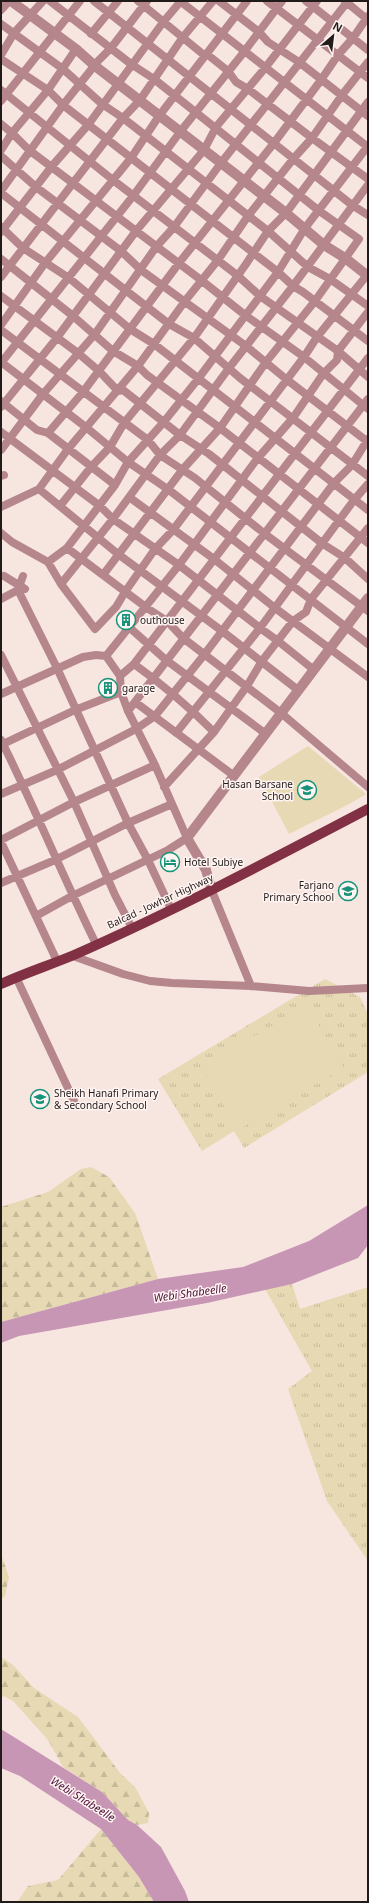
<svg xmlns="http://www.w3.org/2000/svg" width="369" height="1903" viewBox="0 0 369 1903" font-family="'Noto Sans',sans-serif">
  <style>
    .grass { fill: url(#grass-tufts) }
    .forest { fill: url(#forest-firs) }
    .pitch { fill: #e6d9b3 }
    .water { fill: #c896b5 }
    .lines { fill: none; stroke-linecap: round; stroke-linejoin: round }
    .minor { stroke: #b6868d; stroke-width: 8 }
    .tertiary { stroke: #b6868d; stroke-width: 10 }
    .primary { stroke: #813143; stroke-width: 10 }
    .labels { text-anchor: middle; stroke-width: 3; stroke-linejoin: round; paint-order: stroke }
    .poi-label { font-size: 10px; fill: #211b1a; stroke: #fff4f1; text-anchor: start }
    .street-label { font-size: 10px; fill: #211b1a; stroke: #fff4f1 }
    .water-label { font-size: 11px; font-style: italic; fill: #480d37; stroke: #fff4f1 }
  </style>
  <defs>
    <pattern id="grass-tufts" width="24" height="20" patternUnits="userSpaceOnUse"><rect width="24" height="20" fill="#e6d9b3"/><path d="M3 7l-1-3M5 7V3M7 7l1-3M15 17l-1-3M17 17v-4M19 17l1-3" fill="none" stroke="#c5ba99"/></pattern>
    <pattern id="forest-firs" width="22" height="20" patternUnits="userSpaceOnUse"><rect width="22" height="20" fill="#e6d9b3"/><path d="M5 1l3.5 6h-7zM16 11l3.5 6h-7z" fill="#c5ba99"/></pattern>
  </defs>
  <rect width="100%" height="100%" fill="#f7e5e0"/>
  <path class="grass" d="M325,979L360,997L368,1014V1072L244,1148L234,1131L202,1151L158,1079Z
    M292,1284L300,1309L368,1287V1561L327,1501L288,1389L312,1371L265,1289Z"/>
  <path class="forest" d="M91,1167L109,1177L135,1213L158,1279L1,1322V1207L48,1192L81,1169Z
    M1,1554L9,1577L5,1596L1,1599Z
    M1,1657L13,1665L34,1688L78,1717L120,1773L135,1787L149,1813L148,1823L137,1825L128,1820L102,1792L63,1767L48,1740L13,1701L4,1696L1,1698Z
    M101,1829L139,1877L154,1902H17L28,1886L58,1880Z"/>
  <path class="pitch" d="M308,746L366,794C341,810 315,820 289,834L259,777Z
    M307,1005L344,1068L238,1130L201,1067Z"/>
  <path class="water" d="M368,1205V1245L358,1258L292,1284L207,1303L19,1336L1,1343V1322L158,1279L243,1267L309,1241Z
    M1,1729L102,1792L128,1820L137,1825L161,1847L185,1891L189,1902H154L139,1877L101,1829L20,1776L1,1768Z"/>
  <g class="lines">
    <path class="minor" d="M50,1L131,64L154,79L318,210L359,239L315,301L266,362L220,428L183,469L103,575
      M94,1L352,205L368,215
      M138,1L204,55H208L228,71L236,82L248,89L312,138L368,179
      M180,1L368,147
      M219,1L259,32L268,42L299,62L368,116
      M267,1L368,78
      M306,1L368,50
      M345,1L368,20
      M1,10L9,1
      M1,24L63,69L102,104L123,118L268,231L308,267L330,279L368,306
      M91,34L118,1
      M1,55L14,33L43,1
      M1,59L48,90L63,105L278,272L293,286L303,292L368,341
      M1,90L113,180L237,275L260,296L338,351L368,377
      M1,101L80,1
      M1,124L12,133L29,150L201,280L245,315L304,357L368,409
      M1,150L12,133L48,90L76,49
      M1,156L36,187L121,251L141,270L246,346L286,379L368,442
      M1,191L63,105L98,61L111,48L147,1
      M1,193L169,324L194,338L240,378L368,476
      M1,227L23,248L69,278L130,329L154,344L368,510
      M1,232L52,166L88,125L164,21L181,1
      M1,259L73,316L113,351L138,366L147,375L220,428L368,543
      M1,277L123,118L140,100L183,37L213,1
      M1,296L78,353L99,371L118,391L123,390L180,435L209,454L323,544L345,558L368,579
      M1,325L45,263L131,158L159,116L247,1
      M1,330L148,440L160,455L195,478L265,534L368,611
      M1,362L87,428L128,462L169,490L368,644
      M1,363L133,196L180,132L244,52L282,1
      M1,401L37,430L48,433L115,485
      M1,407L56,339L136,231L204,150L216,127L265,68L317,1
      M1,432L100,506L113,519L179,565L260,628L278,641L314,670
      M48,433L83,392L179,263L274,143L321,80L338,55L353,38L368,16
      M1,450L43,394L95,334L156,247L174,227L221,163L348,1
      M1,476L4,475
      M39,489L118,554L222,631L298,690
      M129,497L214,559L275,608L368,677
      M60,506L91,467L110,447L124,423L194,338L246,264L268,231L286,213L368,102
      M1,507L39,489L68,449L138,366L185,301L218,260L248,216L294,158L312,138L342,95L368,62
      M1,533L12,542L48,562L61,584L95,629L116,607L125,592L155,549L173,530L304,357L317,337L367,275
      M67,548L147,608L167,621L183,638L281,713L368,787
      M48,562L67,548L115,485L128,462L163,423L198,379L278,272L305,228L368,146
      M4,576L25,589
      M23,576L18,590L57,668L128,823L148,860L171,909
      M61,584L113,519L160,455L180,435L229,368L293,286L368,185
      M1,599L18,590
      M130,628L166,660L266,734
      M1,655L74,802L115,895L132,928
      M106,656L179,565L257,459L293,418L323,374L337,360L338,351L368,312
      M134,664C162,684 189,707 214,732
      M120,676L134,664L368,358
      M1,694L83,657L96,655L106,656
      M135,702L233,775
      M128,711L368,399
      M176,733L260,628L354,500L368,484
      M1,740C35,808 63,877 96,944
      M1,745L75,710L121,692
      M164,787L214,732L247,686L262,661L293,621L306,612L311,599L368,528
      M1,794L57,770L136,729L155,716L204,655L334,483L352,465L368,439
      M1,840L74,802L155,765
      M1,842L57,961
      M1,883L55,860L128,823L172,804
      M212,891L251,986
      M36,916L72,896L168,850L187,838L155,765L128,711L121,692L120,676L106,656
      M73,956L123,974L150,981L172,983L251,986L309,991L368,988
      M16,977L74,1101"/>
    <path class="tertiary" d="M11,1L76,49L95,66L286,213L324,245L345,258L368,276
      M212,891L206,870L187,838L368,598"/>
    <path class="primary" d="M1,984C25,973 50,965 74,955C174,911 271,860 368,809"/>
  </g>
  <defs>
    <g id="building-ring" transform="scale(1)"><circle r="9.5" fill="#fff4f1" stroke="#169379" stroke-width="1.5"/><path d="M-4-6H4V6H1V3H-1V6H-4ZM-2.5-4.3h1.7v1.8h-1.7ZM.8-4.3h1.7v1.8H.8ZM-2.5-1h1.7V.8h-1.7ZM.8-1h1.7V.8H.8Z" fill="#169379"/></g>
    <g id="school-ring" transform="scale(1)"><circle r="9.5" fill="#fff4f1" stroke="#169379" stroke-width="1.5"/><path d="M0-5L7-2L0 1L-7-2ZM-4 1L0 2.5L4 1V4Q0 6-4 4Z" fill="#169379"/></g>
    <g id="hotel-ring" transform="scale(1)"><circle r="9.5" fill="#fff4f1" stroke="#169379" stroke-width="1.5"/><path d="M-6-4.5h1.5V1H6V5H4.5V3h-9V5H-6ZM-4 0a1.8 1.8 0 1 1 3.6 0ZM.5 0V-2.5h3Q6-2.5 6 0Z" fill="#169379"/></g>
  </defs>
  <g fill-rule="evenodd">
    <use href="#building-ring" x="126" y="620"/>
    <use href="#building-ring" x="108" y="688"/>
    <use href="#school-ring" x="307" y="790"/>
    <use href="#hotel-ring" x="170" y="862"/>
    <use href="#school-ring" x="348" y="891"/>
    <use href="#school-ring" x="40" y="1099"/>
  </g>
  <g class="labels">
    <g class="poi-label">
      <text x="140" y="624">outhouse</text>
      <text x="122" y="692">garage</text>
      <text x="293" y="788" text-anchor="end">Hasan Barsane<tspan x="293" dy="12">School</tspan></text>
      <text x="184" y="866">Hotel Subiye</text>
      <text x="334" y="889" text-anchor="end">Farjano<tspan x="334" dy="12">Primary School</tspan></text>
      <text x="54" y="1097">Sheikh Hanafi Primary<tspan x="54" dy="12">&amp; Secondary School</tspan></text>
    </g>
    <g class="street-label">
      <text transform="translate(160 901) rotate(-25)" y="4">Balcad - Jowhar Highway</text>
    </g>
    <g class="water-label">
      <text transform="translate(190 1293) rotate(-8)" y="4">Webi Shabeelle</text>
      <text transform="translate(83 1799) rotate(32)" y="4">Webi Shabeelle</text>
    </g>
  </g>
  <rect width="369" height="1903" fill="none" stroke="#211b1a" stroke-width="4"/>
  <g transform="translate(333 36) rotate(28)" stroke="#fff4f1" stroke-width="3" paint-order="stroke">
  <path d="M0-3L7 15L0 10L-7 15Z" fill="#211b1a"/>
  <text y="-6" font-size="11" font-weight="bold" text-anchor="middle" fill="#211b1a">N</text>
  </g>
</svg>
